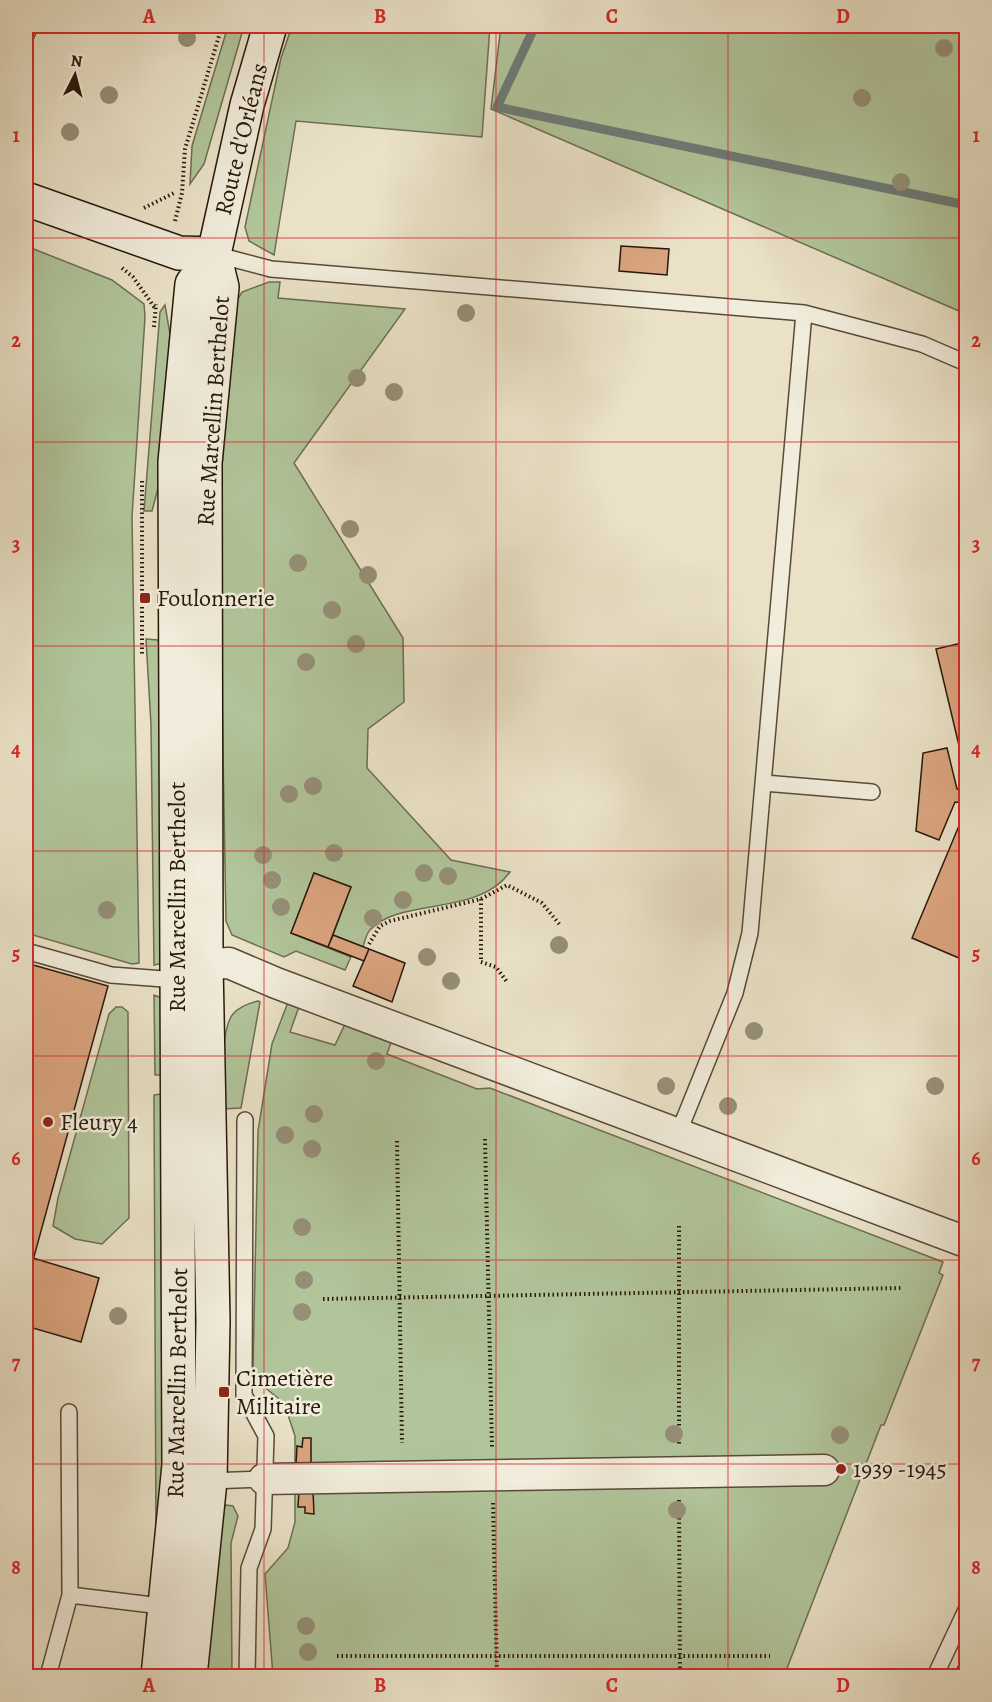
<svg xmlns="http://www.w3.org/2000/svg" width="992" height="1702" viewBox="0 0 992 1702" font-family="Alegreya,serif">
  <style>
    .green { fill: #b1c49a; stroke: #6c6e52; stroke-width: 1.5 }
    .lines { fill: none; stroke-linecap: round; stroke-linejoin: round }
    .stream { stroke: #6d7a76; stroke-width: 9 }
    .building { fill: #daa47f; stroke: #27180a; stroke-width: 1.5 }
    .lane-casing { stroke: #584a39; stroke-width: 18 }
    .street-casing { stroke: #584a39; stroke-width: 33 }
    .secondary-casing { stroke: #27180a; stroke-width: 36 }
    .path { stroke: #27180a; stroke-width: 4; stroke-dasharray: 1.5 3; stroke-linecap: butt }
    .lane { stroke: #f1ecdb; stroke-width: 15 }
    .street { stroke: #f1ecdb; stroke-width: 30 }
    .secondary { stroke: #f1ecdb; stroke-width: 33 }
    .tree { fill: #958f77 }
    .grid { fill: none; stroke: #d62828; stroke-width: 1.5; stroke-opacity: 0.55 }
    .poi-dot { fill: #8f2418; stroke: #f1ecdb; stroke-width: 2 }
    .labels { text-anchor: middle; stroke-width: 5; stroke-linejoin: round; paint-order: stroke }
    .street-label { font-size: 24px; fill: #27180a; stroke: #f1ecdb }
    .poi-label { font-size: 24px; fill: #27180a; stroke: #f1ecdb; text-anchor: start }
    .neatline { fill: none; stroke: #d62828; stroke-width: 2 }
    .grid-label { font-size: 20px; text-anchor: middle; font-weight: bold; fill: #d62828 }
  </style>
  <rect width="100%" height="100%" fill="#eae1c7"/>
  <filter id="stains"><feTurbulence type="fractalNoise" baseFrequency=".00333" numOctaves="4"/><feColorMatrix values="0 0 0 0 .2 0 0 0 0 .09 0 0 0 0 .02 0 0 0 .5 -.17"/></filter>
  <radialGradient id="worn" r=".72"><stop offset=".6" stop-color="#630" stop-opacity="0"/><stop offset="1" stop-color="#630" stop-opacity=".3"/></radialGradient>
  <path class="green" d="M228,26H244L204,164L190,184L192,146Z
    M292,26H490L482,137L296,121L274,255L249,241L245,227L281,58Z
    M501,26H966V314L491,109Z
    M26,246L112,280L144,304L145,317L132,517L139,963L132,964L26,933Z
    M269,282H280L278,298L405,309L294,463L403,638L404,702L368,729L367,768L451,860L510,872C478,917 400,897 370,930C366,934 365,941 363,947L333,935L351,887L314,873L291,933L351,957L345,970L296,951L284,957L232,935L226,921L219,526L225,410L235,304L242,292Z
    M165,305L170,334L161,477L152,511H144L160,312Z
    M146,639L158,640L165,670L168,962L154,965L151,725Z
    M154,995L169,1001V1075H155Z
    M290,997L301,1001L290,1032L335,1045L346,1022L392,1040L387,1054L477,1089L490,1088L943,1262L939,1273L943,1275L884,1425H881L784,1676H273L265,1574L288,1548L295,1522V1436L284,1403L263,1386L253,1369L258,1131L272,1044Z
    M258,1001L260,1002L241,1108L222,1109C222,1088 220,1030 233,1014C239,1007 250,1003 258,1001Z
    M116,1007H122L128,1012L129,1218L102,1244L75,1239L53,1226L58,1198L109,1014Z
    M169,1093L170,1477L156,1538L154,1095Z
    M226,1505L233,1506L238,1516L231,1543L232,1676H207L222,1510Z"/>
  <g class="lines">
    <path class="stream" d="M535,26L497,107L966,205"/>
  </g>
  <path class="building" d="M621,246L669,249L667,275L619,271Z
    M966,642V775L936,649Z
    M947,748L957,789L966,790V803L955,802L939,840L916,831L923,753Z
    M966,809V961L912,938Z
    M314,873L351,887L328,947L291,933Z
    M333,935L369,949L364,961L328,947Z
    M369,949L405,963L392,1002L353,986Z
    M26,963L108,986L26,1286Z
    M33,1258L99,1278L81,1342L26,1326V1286Z
    M303,1438H311V1464H296L297,1446L302,1447Z
    M299,1491H313L314,1514L305,1513V1507H298Z
    M966,1649V1676H954Z"/>
  <g class="lines">
    <g class="lane-casing">
      <path id="lane" d="M26,35L30,26
        M214,254L271,269L804,313L922,344L966,363
        M764,783L872,792
        M26,951L111,975L177,980
        M245,1120L244,1395L266,1436L263,1529L249,1568L247,1676
        M678,1134L735,993L750,933L804,313
        M210,1481L264,1479
        M70,1595L169,1607
        M48,1676L70,1595L69,1412
        M935,1676L966,1610"/>
    </g>
    <g class="street-casing">
      <path id="street" d="M206,964L229,963L276,983L966,1242
        M264,1479L824,1470"/>
    </g>
    <g class="secondary-casing">
      <path id="secondary" d="M26,199L179,253L214,254
        M158,1676L179,1465L175,462L192,284L214,254L247,105L270,26
        M190,1676L210,1481L213,1321L206,964L205,463L222,287L214,254"/>
    </g>
    <path class="path" d="M144,208L176,192
      M175,221L182,193L185,149L222,26
      M122,268L133,277L155,308
      M154,327L156,304
      M142,481V656
      M481,899V962L496,967L507,982
      M369,944L380,926L390,921L481,899L507,885L542,903L560,925
      M485,1139L492,1448
      M397,1141L402,1443
      M679,1226V1445
      M323,1299L901,1288
      M679,1500L680,1676
      M493,1503L497,1676
      M337,1656H770"/>
    <use href="#lane" class="lane"/>
    <use href="#street" class="street"/>
    <use href="#secondary" class="secondary"/>
  </g>
  <g class="tree">
    <circle cx="187" cy="38" r="9"/>
    <circle cx="944" cy="48" r="9"/>
    <circle cx="109" cy="95" r="9"/>
    <circle cx="862" cy="98" r="9"/>
    <circle cx="70" cy="132" r="9"/>
    <circle cx="901" cy="182" r="9"/>
    <circle cx="466" cy="313" r="9"/>
    <circle cx="357" cy="378" r="9"/>
    <circle cx="394" cy="392" r="9"/>
    <circle cx="350" cy="529" r="9"/>
    <circle cx="298" cy="563" r="9"/>
    <circle cx="368" cy="575" r="9"/>
    <circle cx="332" cy="610" r="9"/>
    <circle cx="356" cy="644" r="9"/>
    <circle cx="306" cy="662" r="9"/>
    <circle cx="313" cy="786" r="9"/>
    <circle cx="289" cy="794" r="9"/>
    <circle cx="334" cy="853" r="9"/>
    <circle cx="263" cy="855" r="9"/>
    <circle cx="424" cy="873" r="9"/>
    <circle cx="448" cy="876" r="9"/>
    <circle cx="272" cy="880" r="9"/>
    <circle cx="403" cy="900" r="9"/>
    <circle cx="281" cy="907" r="9"/>
    <circle cx="107" cy="910" r="9"/>
    <circle cx="373" cy="918" r="9"/>
    <circle cx="559" cy="945" r="9"/>
    <circle cx="427" cy="957" r="9"/>
    <circle cx="451" cy="981" r="9"/>
    <circle cx="754" cy="1031" r="9"/>
    <circle cx="376" cy="1061" r="9"/>
    <circle cx="666" cy="1086" r="9"/>
    <circle cx="935" cy="1086" r="9"/>
    <circle cx="728" cy="1106" r="9"/>
    <circle cx="314" cy="1114" r="9"/>
    <circle cx="285" cy="1135" r="9"/>
    <circle cx="312" cy="1149" r="9"/>
    <circle cx="302" cy="1227" r="9"/>
    <circle cx="304" cy="1280" r="9"/>
    <circle cx="302" cy="1312" r="9"/>
    <circle cx="118" cy="1316" r="9"/>
    <circle cx="674" cy="1434" r="9"/>
    <circle cx="840" cy="1435" r="9"/>
    <circle cx="677" cy="1510" r="9"/>
    <circle cx="306" cy="1626" r="9"/>
    <circle cx="308" cy="1652" r="9"/>
  </g>
  <path class="grid" d="M264,26V1676M496,26V1676M728,26V1676M26,238H966M26,442H966M26,646H966M26,851H966M26,1056H966M26,1260H966M26,1464H966"/>
  <g class="poi-dot">
    <rect x="139" y="592" width="12" height="12" rx="3"/>
    <circle cx="48" cy="1122" r="6"/>
    <rect x="218" y="1386" width="12" height="12" rx="3"/>
    <circle cx="841" cy="1469" r="6"/>
  </g>
  <g class="labels">
    <g class="street-label">
      <text transform="translate(241 139) rotate(-76)" y="8">Route d'Orléans</text>
      <text transform="translate(213 411) rotate(-86)" y="8">Rue Marcellin Berthelot</text>
      <text transform="translate(177 897) rotate(-90)" y="8">Rue Marcellin Berthelot</text>
      <text transform="translate(177 1383) rotate(-89)" y="8">Rue Marcellin Berthelot</text>
    </g>
    <g class="poi-label">
      <text x="157" y="606">Foulonnerie</text>
      <text x="60" y="1130">Fleury 4</text>
      <text x="236" y="1386">Cimetière<tspan x="236" dy="28">Militaire</tspan></text>
      <text x="853" y="1477">1939 -1945</text>
    </g>
  </g>
  <rect width="992" height="1702" fill="none" stroke="#eae1c7" stroke-width="66"/>
  <g transform="translate(75 75) rotate(6)" stroke="#f1ecdb" stroke-width="4.5" paint-order="stroke">
  <path d="M0-4.5L10 22L0 15L-10 22Z" fill="#27180a"/>
  <text y="-9" font-size="16" font-weight="bold" text-anchor="middle" fill="#27180a">N</text>
  </g>
  <rect x="33" y="33" width="926" height="1636" class="neatline"/>
  <g class="grid-label">
    <text x="149" y="23">A</text>
    <text x="380" y="23">B</text>
    <text x="612" y="23">C</text>
    <text x="843" y="23">D</text>
    <text x="16" y="142">1</text>
    <text x="976" y="142">1</text>
    <text x="16" y="347">2</text>
    <text x="976" y="347">2</text>
    <text x="16" y="551">3</text>
    <text x="976" y="551">3</text>
    <text x="16" y="756">4</text>
    <text x="976" y="756">4</text>
    <text x="16" y="960">5</text>
    <text x="976" y="960">5</text>
    <text x="16" y="1165">6</text>
    <text x="976" y="1165">6</text>
    <text x="16" y="1369">7</text>
    <text x="976" y="1369">7</text>
    <text x="16" y="1574">8</text>
    <text x="976" y="1574">8</text>
    <text x="149" y="1692">A</text>
    <text x="380" y="1692">B</text>
    <text x="612" y="1692">C</text>
    <text x="843" y="1692">D</text>
  </g>
  <rect width="100%" height="100%" filter="url(#stains)"/>
  <rect width="100%" height="100%" fill="url(#worn)"/>
</svg>
